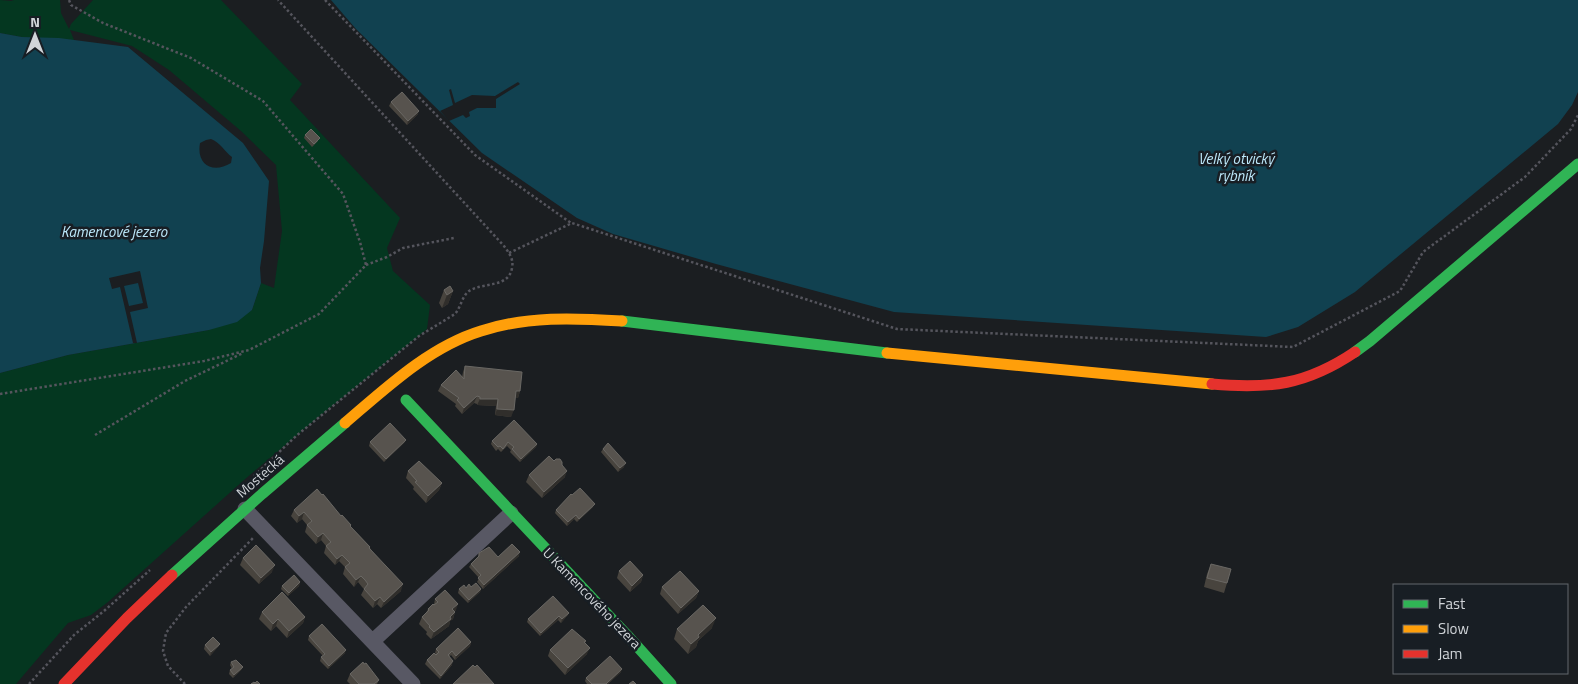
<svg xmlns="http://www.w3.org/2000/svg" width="1578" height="684" viewBox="0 0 1578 684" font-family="'Titillium Web',sans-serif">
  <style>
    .green { fill: #043720 }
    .water { fill: #114150; fill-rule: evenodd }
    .pier { fill: #1b1e21; fill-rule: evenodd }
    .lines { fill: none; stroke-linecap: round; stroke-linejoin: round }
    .path { stroke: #55555d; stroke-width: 2.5; stroke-dasharray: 2.5 2.5; stroke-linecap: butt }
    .street { stroke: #585864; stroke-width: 15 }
    .fast { stroke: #30b455; stroke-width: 11 }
    .slow { stroke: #ff9f0a; stroke-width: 11 }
    .jam { stroke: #e5322d; stroke-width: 11 }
    .wall { fill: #48443e }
    .shaded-wall { fill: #302e2b }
    .building { fill: #57534e; stroke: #6a6864 }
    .labels { text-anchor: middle; stroke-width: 5; stroke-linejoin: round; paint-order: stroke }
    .street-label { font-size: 14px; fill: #d0d4d8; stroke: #181e24 }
    .water-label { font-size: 15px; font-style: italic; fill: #bce8fa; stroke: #181e24 }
  </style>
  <rect width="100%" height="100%" fill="#1b1e21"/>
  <path class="green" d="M0,0L11,1L14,0H60L61,13L69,29L71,24L93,0H221L302,84L290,100L400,218L387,248L393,271L430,305L427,329L316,419L244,480L108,602L91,615L68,623L16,684H0V373L68,355L209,330L252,310L261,283L274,288L282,231L276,165L241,131L169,70L132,46L70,30L74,40L22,37L0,33Z"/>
  <path class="water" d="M331,0H1578V92L1572,105L1558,124L1355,292L1298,327L1266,337L894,312L716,264L613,234L577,218L482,153L356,29Z
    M0,33L22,37L59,38L128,47L243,143L269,181L264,241L260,268L261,283L252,310L237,322L209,330L68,355L0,373ZM211,139C220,142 225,152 232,157L231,163C213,174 196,165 200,143L206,140Z"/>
  <path class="pier" d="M518,82L520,84L496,99V108H477L469,112L470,116L466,118L463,115L449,121L440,111L453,105L449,90L451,89L455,103L472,95L495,96Z
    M140,271L148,308L130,312L137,343H133L120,287L112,289L109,278ZM138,283L143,303L129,306L124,286Z"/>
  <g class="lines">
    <path class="path" d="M325,0L475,155L571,223
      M509,253L572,223L897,329L1293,347L1400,291L1423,252L1525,177L1571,129L1578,115
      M366,265L387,257L403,248L454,238
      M0,394L204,361L249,350L319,314L366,265L360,242L343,194L263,101L191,58L103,23L71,5L69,0
      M95,435L185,381L243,353
      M254,476L296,436L419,336L455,314C461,307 462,296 469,291C483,282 509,288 512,268C514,259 509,253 504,246L278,0
      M29,684L74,635L104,611L150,570
      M185,684L168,666L163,651L166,633L186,607L253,538"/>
    <path class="street" d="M245,509L413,684
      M373,641L511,513"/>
    <path class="fast" d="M622,321L887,353
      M1355,352L1370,341L1578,164
      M406,400L627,635L671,684
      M172,575L262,494L345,423"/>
    <path class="slow" d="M887,353L1212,384
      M345,423C386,388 429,347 481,331C527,316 574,318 622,321"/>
    <path class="jam" d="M1212,384C1270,389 1306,385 1355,352
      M64,684L127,618L172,575"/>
  </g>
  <path class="wall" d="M391,102L418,114L407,125L389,106Z
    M305,135L318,141L312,147L304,138Z
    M444,290L453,291L448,304L442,308L439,303Z
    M465,366L520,391L518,398L515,397L511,417L495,415L496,406L477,405V404L474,403L462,414L455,406L456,404L438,391L441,385L462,377L463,372Z
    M406,440L404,443L384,462L369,446L370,442Z
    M492,441L537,444L536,447L520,462L510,452L511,450L507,446L501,452L498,449L496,451L491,444Z
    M603,449L624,467L618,472L601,452Z
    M554,461L562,465L565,477L542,498L526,482L529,475Z
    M408,471L442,483L439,490L426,503L413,489L414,487L406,478Z
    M572,495L593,507L577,522L574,519L567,526L555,513L556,510Z
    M294,510L341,516L351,525V527L370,547V548L401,591L381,608L377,604L373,608L361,595L364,589L362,587L358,582L354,587L343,574L345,567L339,561L335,565L324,553L326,546L321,540L316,544L305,532L307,525L302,519L297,523L291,516Z
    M479,553L498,557L519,556L483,589L477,582L479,578L469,567L471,564L478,557Z
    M243,558L272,572L259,584L240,565Z
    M1211,564L1227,583L1224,593L1204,587L1207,574Z
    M619,571L643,575L641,582L630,592L617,578Z
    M300,582L299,586L288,596L281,589L282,586Z
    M471,587L481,589L480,592L468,603L458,593L459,589Z
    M662,587L699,591L696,598L678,614L660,594Z
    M435,599L456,610L454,612H455L453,619L450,621L449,626L431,639L426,634L427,632L419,624L422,617L426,613L428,609L434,604Z
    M262,612L305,617L303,623L287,638L276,626L271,631L259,619Z
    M569,613L567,616L561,623L558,620L540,636L527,622L528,619Z
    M712,628L698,641L696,647L688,654L674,639L677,629Z
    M309,636L345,653L328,669L320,661L321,657L323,656L308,640Z
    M586,641L585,643L587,654L565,675L548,656L550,650Z
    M471,642L470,646L455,660L451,655L449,657L452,665L440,679L425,664L427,660L437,655L435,653L436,649Z
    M220,644L218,647L210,656L204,649L205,645Z
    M231,662L243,667L241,670L233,678L229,674L230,670L232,669L230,665Z
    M621,672L608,684H587L585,681L586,678Z
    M350,674L379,680L377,684H350L347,681Z"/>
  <path class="shaded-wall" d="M419,111L418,114L407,125L408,121Z
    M453,291L448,304L442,308L447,295Z
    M516,391H520L518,398L513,397Z
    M477,396L474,403L462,414L464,408Z
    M480,399H498L496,406L477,405Z
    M497,409L514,410L511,417L495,415Z
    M406,440L404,443L384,462L386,459Z
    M537,444L536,447L520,462L521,459Z
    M626,463L624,467L618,472L620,468Z
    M567,471L565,477L542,498L544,492Z
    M442,483L439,490L426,503L428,496Z
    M595,504L593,507L577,522L579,519Z
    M304,512L302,519L297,523L299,516Z
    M576,515L574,519L567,526L568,522Z
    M323,533L321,540L316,544L318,537Z
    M520,552L519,556L483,589L484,585Z
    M342,555L339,561L335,565L337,559Z
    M275,565L272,572L259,584L261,578Z
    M643,575L641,582L630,592L632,586Z
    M361,576L358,582L354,587L356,580Z
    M300,582L299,586L288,596L289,593Z
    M403,584L401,591L381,608L384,602Z
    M481,589L480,592L468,603L469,600Z
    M699,591L696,598L678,614L681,608Z
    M380,597L377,604L373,608L375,601Z
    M458,604L456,610L450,616L452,609Z
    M455,612L453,619L450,621L449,626L431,639L434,632Z
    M569,613L567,616L561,623L562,619Z
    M559,616L558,620L540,636L541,633Z
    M305,617L303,623L287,638L289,631Z
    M716,618L712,628L698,641L696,647L688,654L691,644L698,635Z
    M278,619L276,626L271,631L273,624Z
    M471,642L470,646L455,660L456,656Z
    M220,644L218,647L210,656L211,652Z
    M590,648L587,654L565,675L568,668Z
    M346,650L345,653L328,669L329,666Z
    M453,661L452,665L440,679L441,676Z
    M243,667L241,670L233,678L234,675Z
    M622,669L621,672L608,684H606Z"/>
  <path class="building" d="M402,92L419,111L408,121L391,102Z
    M311,129L320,138L314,144L305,135Z
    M450,286L453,291L447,295L444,290Z
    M465,366L522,372L520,391H516L514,410L497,409L498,399H480V397L477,396L464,408L457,400L459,398L441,385L456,370L464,379Z
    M514,420L537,444L521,459L512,449L514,447L508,442L503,449L500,446L498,447L492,441Z
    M390,423L406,440L386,459L370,442Z
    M608,443L626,463L620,468L603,449Z
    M549,456L554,461L556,459H560L562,462V465L567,471L544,492L529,475Z
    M419,461L442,483L428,496L415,482L417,481L408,471Z
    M580,488L595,504L579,519L576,515L568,522L556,510L571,494L572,495Z
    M317,489L322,495L323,494L341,516L342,515L351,525L350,526L370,547L369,548L403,584L384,602L380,597L375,601L364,589L368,584L365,580L361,576L356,580L345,567L350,563L342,555L337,559L326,546L331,542L323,533L318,537L307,525L312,521L304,512L299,516L294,510Z
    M512,544L520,552L484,585L478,578L481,575L471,564L479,556V553L489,547L498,557Z
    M256,545L275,565L261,578L243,558Z
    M630,561L643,575L632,586L619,571Z
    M1211,564L1231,569L1227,583L1207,578Z
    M680,571L699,591L681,608L662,587Z
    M294,575L300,582L289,593L282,586Z
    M476,583L481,589L469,600L459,589L464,585L466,588L469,584L471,587Z
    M445,590L458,604L452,609L455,612L450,617L451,619L434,632L429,627L430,626L422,617L429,610L428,609L433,604L434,605L438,602L435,599Z
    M282,592L305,617L289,631L278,619L273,624L262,612Z
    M553,596L569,613L562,619L559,616L541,633L528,619Z
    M703,605L716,618L698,635L699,637L691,644L677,629Z
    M322,624L346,650L329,666L321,657L325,654L309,636Z
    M458,628L471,642L456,656L452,651L448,655L453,661L441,676L427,660L434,653L436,655L439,652L436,649Z
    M572,629L586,641L584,642L590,648L568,668L550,650Z
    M213,637L220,644L211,652L205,645Z
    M610,656L622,669L606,684H592L586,678Z
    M236,660L243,667L234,675L230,670L234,667L231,662Z
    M363,662L364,664L366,663L379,680L374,684H359L350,674Z
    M473,665L475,667L477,665L494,684H453Z
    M257,681L260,684H251L254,682L255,683Z
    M633,681L636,684H629Z"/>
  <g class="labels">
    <g class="street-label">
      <text transform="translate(260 476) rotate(-41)" y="5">Mostecká</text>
      <text transform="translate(592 598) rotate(46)" y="5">U Kamencového jezera</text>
    </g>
    <g class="water-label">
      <text x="1236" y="164">Velký otvický<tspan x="1236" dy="17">rybník</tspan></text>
      <text x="114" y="237">Kamencové jezero</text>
    </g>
  </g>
  <rect x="1393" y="584" width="175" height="90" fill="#181e24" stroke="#62676c"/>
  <rect x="1403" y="600" width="25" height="8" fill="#30b455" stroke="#62676c"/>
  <text x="1438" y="609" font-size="15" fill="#d0d4d8">Fast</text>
  <rect x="1403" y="625" width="25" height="8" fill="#ff9f0a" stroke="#62676c"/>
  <text x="1438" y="634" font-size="15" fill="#d0d4d8">Slow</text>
  <rect x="1403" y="650" width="25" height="8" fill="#e5322d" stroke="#62676c"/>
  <text x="1438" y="659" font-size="15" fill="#d0d4d8">Jam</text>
  <g transform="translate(35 35)" stroke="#181e24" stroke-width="4" paint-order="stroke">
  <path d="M0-4L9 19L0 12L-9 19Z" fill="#d0d4d8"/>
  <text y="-8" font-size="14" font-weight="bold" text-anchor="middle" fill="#d0d4d8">N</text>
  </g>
</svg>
